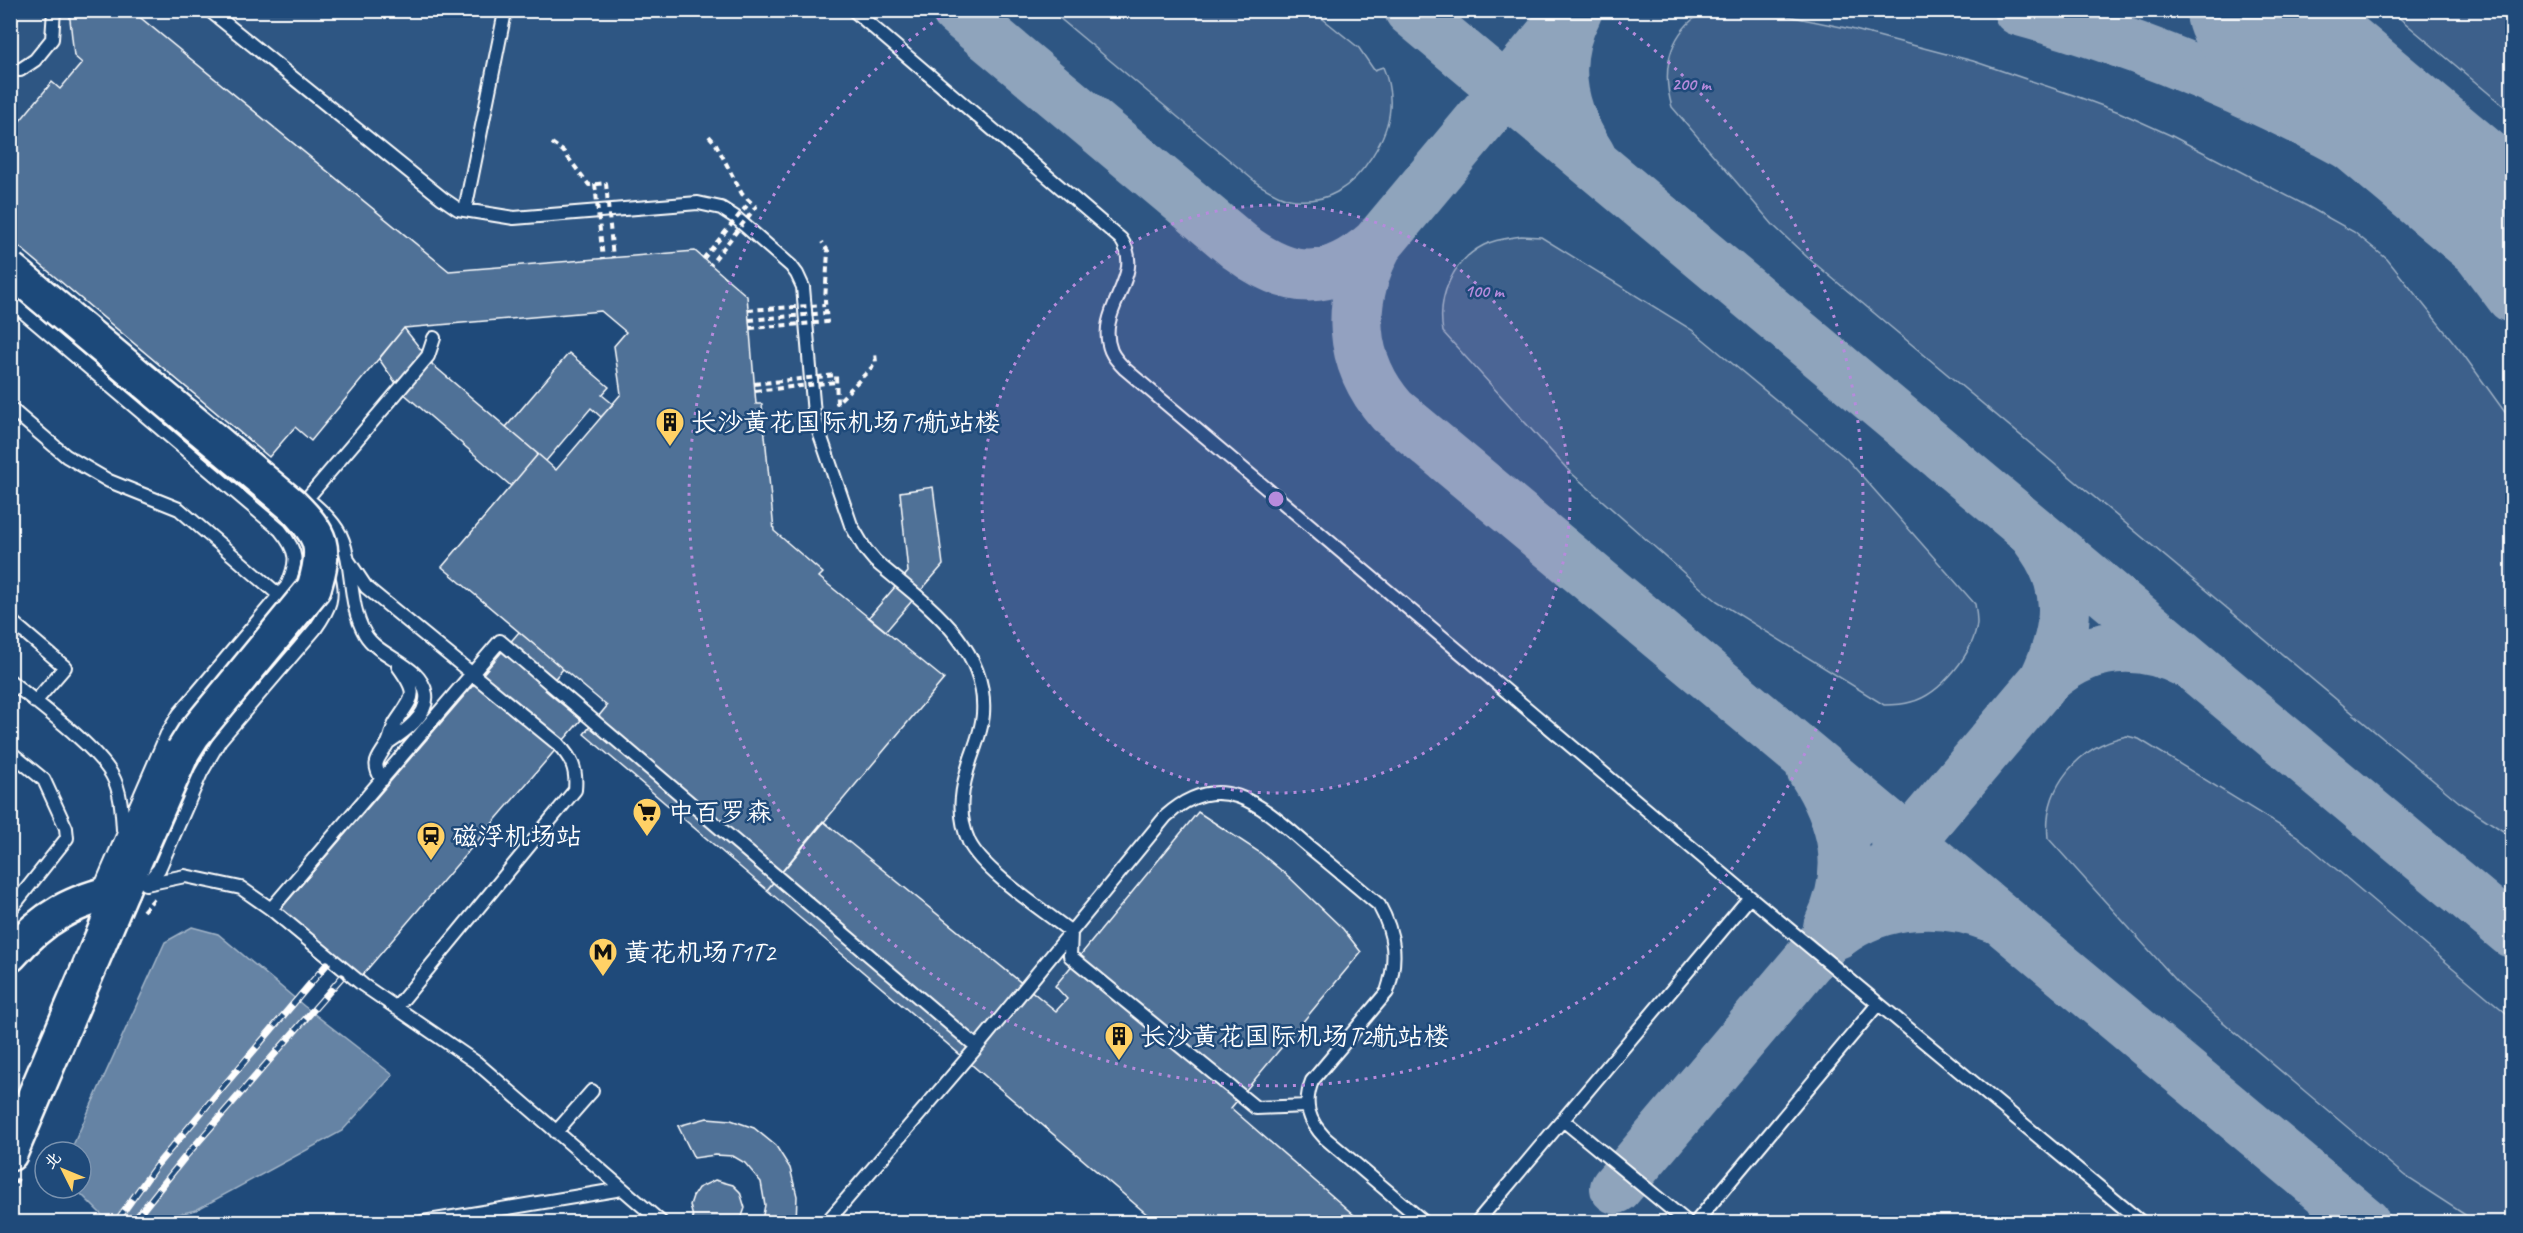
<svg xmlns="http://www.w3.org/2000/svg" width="2523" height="1233" viewBox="0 0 2523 1233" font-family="Caveat,'LXGW WenKai TC',sans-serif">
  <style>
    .built { fill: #2e5683 }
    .green { fill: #3c618b; stroke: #9eb0c5; stroke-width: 1.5 }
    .water { fill: #6583a4; stroke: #a3b5c8; stroke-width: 1.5 }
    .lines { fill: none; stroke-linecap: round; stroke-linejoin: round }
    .taxiway { stroke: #8fa4bc; stroke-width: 52 }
    .runway { stroke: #8fa4bc; stroke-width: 132 }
    .building { fill: #507197; stroke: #fff; stroke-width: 1.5 }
    .lane-casing { stroke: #fff; stroke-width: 16 }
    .secondary-casing { stroke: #fff; stroke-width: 38 }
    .highway-casing { stroke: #fff; stroke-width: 38 }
    .path { stroke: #fff; stroke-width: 4; stroke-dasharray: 6 4.5; stroke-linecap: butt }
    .lane { stroke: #1f4a7a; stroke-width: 12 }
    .secondary { stroke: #1f4a7a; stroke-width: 33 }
    .highway { stroke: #1f4a7a; stroke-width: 33 }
    .rail-casing { stroke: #fff; stroke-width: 7 }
    .rail { stroke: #1f4a7a; stroke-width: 4.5; stroke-dasharray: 14; stroke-linecap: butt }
    .secondary-bridge-casing { stroke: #fff; stroke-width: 38; stroke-linecap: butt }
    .path-bridge { stroke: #fff; stroke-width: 4; stroke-dasharray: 6 4.5; stroke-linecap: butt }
    .secondary-bridge { stroke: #1f4a7a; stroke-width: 33 }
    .ring { fill: none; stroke: #b68bdc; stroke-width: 3; stroke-dasharray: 3 6 }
    .labels { text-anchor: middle; stroke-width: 5; stroke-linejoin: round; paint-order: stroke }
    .poi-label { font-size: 26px; fill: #fff; stroke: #1f4a7a; text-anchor: start }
    .centre { fill: #b68bdc; stroke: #1f4a7a; stroke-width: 3 }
    .ring-label { font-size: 18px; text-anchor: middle; font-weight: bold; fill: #b68bdc; stroke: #1f4a7a; stroke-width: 5; stroke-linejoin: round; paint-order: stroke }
  </style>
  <rect width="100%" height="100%" fill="#1f4a7a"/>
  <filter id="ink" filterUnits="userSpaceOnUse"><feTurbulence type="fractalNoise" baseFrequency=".0167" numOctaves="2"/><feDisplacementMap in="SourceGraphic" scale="12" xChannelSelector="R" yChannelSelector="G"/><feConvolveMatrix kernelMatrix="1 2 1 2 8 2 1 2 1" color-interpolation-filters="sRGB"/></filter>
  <g filter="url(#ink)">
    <path class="built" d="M11,11H2512V1222H1156L584,734L607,705L442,567L538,454L556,469L621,394L614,346L625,332L602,311L404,328L311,441L295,427L269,457L11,239Z"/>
    <path class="green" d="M1051,11H1313L1359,48L1374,70L1383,67C1388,79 1391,94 1390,108C1388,138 1363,177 1337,192C1325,199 1310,201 1296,200C1282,199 1270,191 1258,184Z
      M1713,11H1764L1851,29L1973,61L2073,95L2119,112L2170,135L2307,206L2354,232L2387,259L2463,354L2512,422V837L2459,802L1807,257L1774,226L1672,107C1663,77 1666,43 1692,20C1697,16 1706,13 1713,11Z
      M2391,11H2512V113Z
      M1521,236L1541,237L1692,330L1847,459L1975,604C1976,610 1977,617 1977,623C1975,652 1940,695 1911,702C1902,705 1893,705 1884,705L1717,601L1702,589L1569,471L1443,332C1437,297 1452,261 1484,245C1495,239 1508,238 1521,236Z
      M2127,736L2139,739L2297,836L2512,1018V1222H2476L2405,1176L2184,989L2048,838C2043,787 2078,746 2127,736Z"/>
    <path class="water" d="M192,927L218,934L304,1006L393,1075L342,1131L196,1210L146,1222H109L75,1188H81V1152H70L165,942Z"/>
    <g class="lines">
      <path class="taxiway" d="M957,10L1240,247C1291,285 1328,286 1377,244L1572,10
        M1410,10L2512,932
        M2019,10C2140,43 2255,92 2364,152C2415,179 2466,207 2512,241
        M2254,10L2395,152
        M1576,12C1550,61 1561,112 1590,156
        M2452,217L2512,297
        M1377,244C1347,301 1348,361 1392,411L2364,1222
        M2038,539C2074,585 2069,630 2045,680
        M1812,769C1845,821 1857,870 1829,927
        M1837,933C1882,899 1942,896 1994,917
        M1616,1188L2045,680C2087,643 2136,637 2186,662"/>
      <path class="runway" d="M2252,10L2512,228"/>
    </g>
    <path class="building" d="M69,10H131L449,271L695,251L747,296L756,404H762L774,531L823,573L819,577L944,679L767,890L584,734L607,706L442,567L538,454L556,470L621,394L614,346L626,332L601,311L404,328L311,441L295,427L269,457L10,239V133L52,82L60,89L82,63L74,56Z
      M404,328L433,365L538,454L511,486L402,392L379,359Z
      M569,353L609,387L602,395L613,404L601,417L591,408L546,461L506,427Z
      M933,487L943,565L886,631L869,617L908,572L900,492Z
      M519,632L563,669L545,690L581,720L353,986L272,919Z
      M1198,812L1259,852L1289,877L1343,929L1361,952L1231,1108L1362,1222H1156L767,890L823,821L1056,1011L1067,999L1055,986Z
      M707,1118L731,1120L754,1128L776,1146L790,1168L797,1196L796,1222H770L762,1220L765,1205L761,1182L745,1163L733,1156L715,1155L694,1158L678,1126Z
      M715,1180L733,1185L740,1192L745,1208L740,1222H694L690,1205L693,1196L698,1188Z"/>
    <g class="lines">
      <g class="lane-casing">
        <path id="lane" d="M209,10L442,198L458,209L514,218L698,203L721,208L735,217L791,266L797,274L803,287L814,414L817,426L851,525L865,549L875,561C922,601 988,644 983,714C982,729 976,744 971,758C962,786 956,813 969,842C984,872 1043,910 1071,932L1166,816C1222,766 1263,807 1308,846C1332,865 1355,885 1379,905C1395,934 1398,960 1387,992L1312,1081C1303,1104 1308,1120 1325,1138L1424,1222
          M853,10L1121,239C1147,277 1094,309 1111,351C1114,358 1120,364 1125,369L1750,897L2141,1222
          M10,69L20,70L35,60L52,39L54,10
          M465,210L504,17L508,10
          M10,301L280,530C298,552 298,561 287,586L179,714L167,734L98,893
          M10,408L66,456L109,481L179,509L279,595
          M308,499C321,510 337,524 343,541C354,572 348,604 365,634C379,658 421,664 426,694C429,715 404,732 389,742
          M303,503L428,356L434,338
          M348,560L366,587L558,744C572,759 577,769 575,790L396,1008
          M10,620L65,667L35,702
          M10,681C38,704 96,746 112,775C121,791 122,812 123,830
          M10,752L44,780L66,828L67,838L10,910
          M382,780C371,762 378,760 388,743C391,737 392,728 396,722C414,695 419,695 398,666
          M146,884L159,869L201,773L220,740L315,629C330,608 335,597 327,572
          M146,884L185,876L241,888L271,909L363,985L477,1063L661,1222
          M271,909L500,641L977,1047L827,1222
          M1071,932L1070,956L1256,1108L1307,1106
          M977,1047L1071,932
          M1563,1120L1687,1222
          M556,1132L592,1091
          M423,1222L622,1189
          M1477,1222L1750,897
          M1696,1222L1878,1004"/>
      </g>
      <g class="secondary-casing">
        <path id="secondary" d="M10,1154L122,890L183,751"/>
      </g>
      <g class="highway-casing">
        <path id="highway" d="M10,955C44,916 73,901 122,890"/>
      </g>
      <path class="path" d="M143,911L154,899
        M10,1193L18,1178"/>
      <use href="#lane" class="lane"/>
      <use href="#secondary" class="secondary"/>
      <use href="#highway" class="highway"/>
      <g class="rail-casing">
        <path id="rail" d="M116,1222L156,1166L327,964
          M133,1222L185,1157L342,977"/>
      </g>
      <use href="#rail" class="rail"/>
      <g class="secondary-bridge-casing">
        <path id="secondary-bridge" d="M10,269L292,505C322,535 327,546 314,588L193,735L183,751"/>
      </g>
      <path class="path-bridge" d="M709,136L716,144L742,194L756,207L710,265
        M552,143L563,151L589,185L606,183L613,258
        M595,184L603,259
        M703,259L750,202
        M748,310L825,305
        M749,320L826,313
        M750,328L827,322L825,301L828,251L822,242
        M754,384L836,375L837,403L876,363L875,353
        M755,391L836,382"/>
      <use href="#secondary-bridge" class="secondary-bridge"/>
    </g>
  </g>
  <circle cx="1276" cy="499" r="294" fill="#b68bdc" fill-opacity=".12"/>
  <g class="ring">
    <circle cx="1276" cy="499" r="294"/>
    <path d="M1604 12A587 587 0 1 1 948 12"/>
  </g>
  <defs>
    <g id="building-pin" transform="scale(1.5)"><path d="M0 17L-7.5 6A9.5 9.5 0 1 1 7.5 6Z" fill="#ffd166" stroke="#1f4a7a"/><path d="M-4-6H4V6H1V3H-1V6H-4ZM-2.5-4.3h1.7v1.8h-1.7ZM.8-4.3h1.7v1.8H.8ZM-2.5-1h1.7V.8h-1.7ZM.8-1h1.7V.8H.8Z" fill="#111"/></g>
    <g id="supermarket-pin" transform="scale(1.5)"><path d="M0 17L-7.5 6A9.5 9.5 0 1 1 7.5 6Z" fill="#ffd166" stroke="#1f4a7a"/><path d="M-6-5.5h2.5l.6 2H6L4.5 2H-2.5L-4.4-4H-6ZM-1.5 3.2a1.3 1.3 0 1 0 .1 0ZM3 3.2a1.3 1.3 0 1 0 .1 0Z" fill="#111"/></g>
    <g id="station-pin" transform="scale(1.5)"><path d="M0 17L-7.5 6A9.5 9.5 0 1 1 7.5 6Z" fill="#ffd166" stroke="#1f4a7a"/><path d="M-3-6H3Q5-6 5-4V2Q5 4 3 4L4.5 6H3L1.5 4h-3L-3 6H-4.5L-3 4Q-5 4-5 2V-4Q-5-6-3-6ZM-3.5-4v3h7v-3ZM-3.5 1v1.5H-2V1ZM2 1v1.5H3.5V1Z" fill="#111"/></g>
    <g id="metro-pin" transform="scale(1.5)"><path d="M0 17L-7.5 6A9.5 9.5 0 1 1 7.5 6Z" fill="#ffd166" stroke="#1f4a7a"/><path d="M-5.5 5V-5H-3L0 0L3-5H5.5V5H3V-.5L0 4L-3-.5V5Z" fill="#111"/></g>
  </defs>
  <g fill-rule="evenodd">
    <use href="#building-pin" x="670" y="422"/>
    <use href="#supermarket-pin" x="647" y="812"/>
    <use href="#station-pin" x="431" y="836"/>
    <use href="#metro-pin" x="603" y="952"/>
    <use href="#building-pin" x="1119" y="1036"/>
  </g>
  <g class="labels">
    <g class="poi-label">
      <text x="691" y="431">长沙黄花国际机场T1航站楼</text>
      <text x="668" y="821">中百罗森</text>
      <text x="452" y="845">磁浮机场站</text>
      <text x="624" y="961">黄花机场T1T2</text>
      <text x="1140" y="1045">长沙黄花国际机场T2航站楼</text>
    </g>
  </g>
  <circle cx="1276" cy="499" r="9" class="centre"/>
  <g class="ring-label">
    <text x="1691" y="90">200 m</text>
    <text x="1484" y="297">100 m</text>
  </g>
  <rect width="2523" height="1233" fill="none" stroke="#1f4a7a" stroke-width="36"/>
  <rect x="18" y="18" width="2487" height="1197" fill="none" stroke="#fff" stroke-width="2" filter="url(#ink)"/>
  <g transform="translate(63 1170) rotate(313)"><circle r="28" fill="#1f4a7a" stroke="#7992af" stroke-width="1.5"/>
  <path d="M0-4.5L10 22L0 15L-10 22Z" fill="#ffd166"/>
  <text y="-9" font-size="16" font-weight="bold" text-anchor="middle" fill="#ffffff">北</text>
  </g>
</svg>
